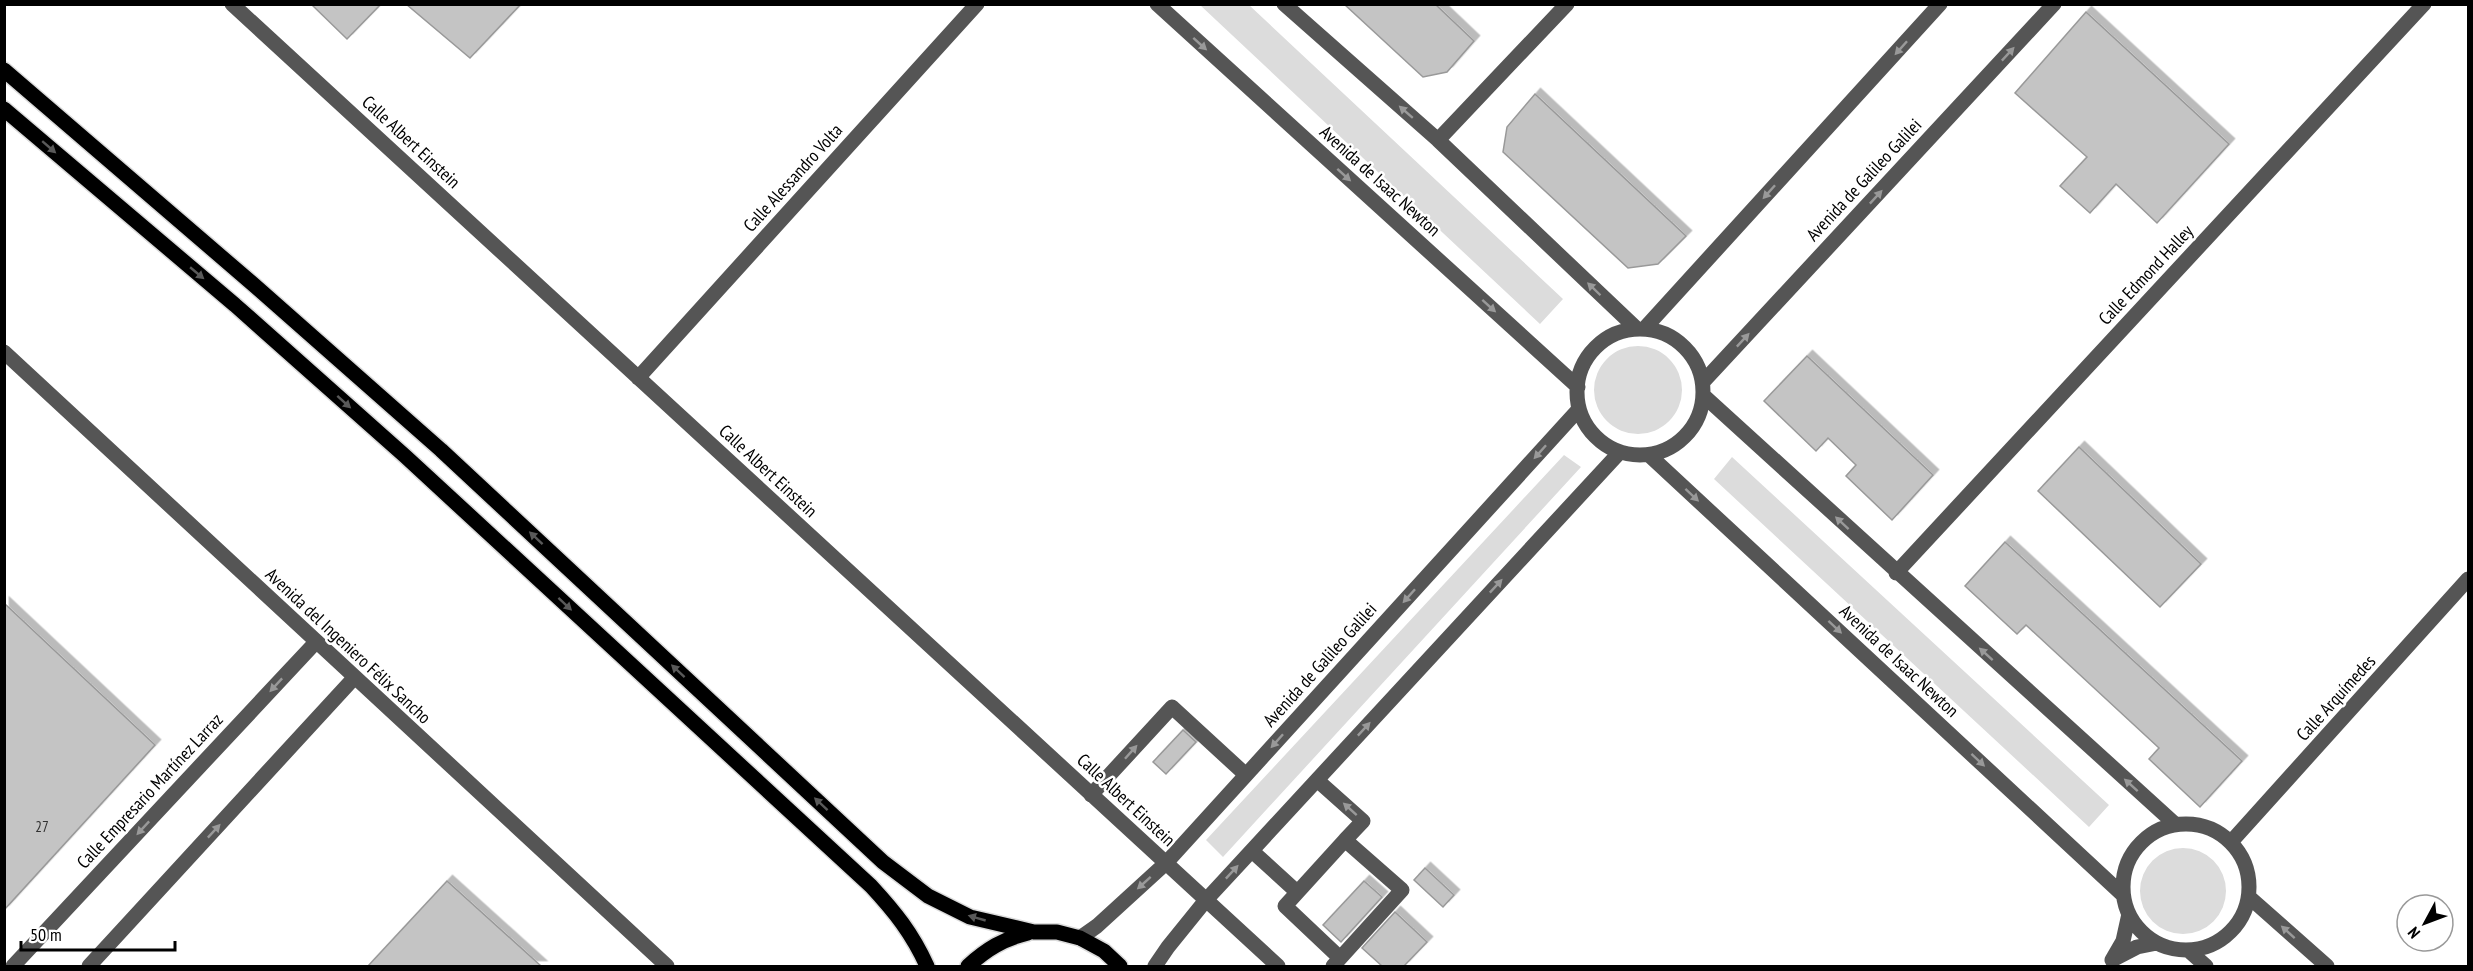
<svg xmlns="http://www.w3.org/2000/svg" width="2473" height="971" viewBox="0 0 2473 971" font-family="'PT Sans Narrow',sans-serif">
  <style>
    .green { fill: #dcdcdc }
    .building { fill: #c4c4c4; stroke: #999; stroke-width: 1.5; filter: url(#shadow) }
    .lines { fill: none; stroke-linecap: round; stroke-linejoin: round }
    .major-casing { stroke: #dbdbdb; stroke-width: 18 }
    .minor { stroke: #555; stroke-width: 15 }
    .major { stroke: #000; stroke-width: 15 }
    .oneway { fill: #999 }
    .oneway2 { fill: #595959 }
    .labels { text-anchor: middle; stroke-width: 5; stroke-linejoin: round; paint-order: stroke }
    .number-label { font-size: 15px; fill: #313131 }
    .street-label { font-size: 18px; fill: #000; stroke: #fff }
  </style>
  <defs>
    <filter id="shadow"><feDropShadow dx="5.5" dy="-5.5" stdDeviation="0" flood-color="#0004"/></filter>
  </defs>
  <rect width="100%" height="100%" fill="#fff"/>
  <path class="green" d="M1200,5H1249L1563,299L1540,324Z
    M1594 390a44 44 0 1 1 88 0a44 44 0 1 1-88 0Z
    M1564,455L1581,467L1223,857L1206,840Z
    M1732,457L2109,805L2089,827L1714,479Z
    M2140 891a43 43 0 1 1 86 0a43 43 0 1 1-86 0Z"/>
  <path class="building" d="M311,4H381L347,39Z
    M406,4H521L470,58Z
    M1344,4H1435L1474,41L1447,72L1423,77Z
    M2086,12L2229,144L2157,223L2116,184L2090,213L2060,186L2087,157L2015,93Z
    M1535,94L1686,236L1658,264L1628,268L1503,152L1507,127Z
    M1807,356L1933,475L1892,520L1846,476L1856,465L1828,438L1816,451L1764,401Z
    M2079,447L2201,564L2160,607L2038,491Z
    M2005,542L2242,761L2200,807L2149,759L2159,748L2026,625L2017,634L1965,586Z
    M4,603L155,745L4,910Z
    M1183,730L1196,742L1166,774L1153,762Z
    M1425,868L1454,895L1443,907L1414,880Z
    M447,881L541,966H368Z
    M1364,881L1382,897L1341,942L1323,925Z
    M1395,912L1427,942L1404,966H1382L1362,948Z"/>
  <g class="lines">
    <g class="major-casing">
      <path id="major" d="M4,70L254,285L441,450L883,862L928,896L970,917L1034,932H1057L1080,938L1104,951L1120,966
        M4,109L235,305L405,456L871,886C895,912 912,933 927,966
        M968,966C987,949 1003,939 1028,933"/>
    </g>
    <path class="minor" d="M232,4L1278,966
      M1157,4L1578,387
      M1284,4L1438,140L1637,329
      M1438,140L1567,4
      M1644,329L1940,4
      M1577 392a63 63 0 1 1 126 0a63 63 0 1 1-126 0Z
      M4,352L667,966
      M638,378L977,4
      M1703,382L2054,4
      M1704,396L2175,824
      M1649,455L2123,895
      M1896,573L2424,4
      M1317,780L1363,821L1345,840
      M1091,795L1172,707L1246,775
      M2123 887a63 63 0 1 1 126 0a63 63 0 1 1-126 0Z
      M2231,842L2468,579
      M1252,851L1297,892
      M2249,897L2327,966
      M2129,914L2123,941L2112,960L2137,947L2157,943
      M1080,938L1097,926L1166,863L1579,409
      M2188,950L2206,966
      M13,966L316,642
      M89,966L354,678
      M1155,966L1168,947L1206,900L1620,452
      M1333,966L1402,890L1345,840L1285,906L1340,958"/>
    <use href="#major" class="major"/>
  </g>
  <defs><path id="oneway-solid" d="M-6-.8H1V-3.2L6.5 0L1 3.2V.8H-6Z" transform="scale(1.5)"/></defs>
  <g class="oneway">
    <use href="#oneway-solid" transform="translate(1200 44) rotate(42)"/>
    <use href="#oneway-solid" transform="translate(1901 48) rotate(132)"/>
    <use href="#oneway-solid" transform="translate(2008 54) rotate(-47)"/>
    <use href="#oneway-solid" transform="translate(1406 112) rotate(-139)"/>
    <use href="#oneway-solid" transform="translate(1344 175) rotate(42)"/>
    <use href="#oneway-solid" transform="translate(1769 192) rotate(132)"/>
    <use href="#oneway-solid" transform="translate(1876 197) rotate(-47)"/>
    <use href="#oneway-solid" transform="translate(1594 289) rotate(-136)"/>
    <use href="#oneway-solid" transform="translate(1489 306) rotate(42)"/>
    <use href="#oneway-solid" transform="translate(1743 340) rotate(-47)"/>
    <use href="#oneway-solid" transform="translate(1540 452) rotate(132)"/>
    <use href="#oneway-solid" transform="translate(1692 495) rotate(43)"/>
    <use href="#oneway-solid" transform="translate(1842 523) rotate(-137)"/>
    <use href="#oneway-solid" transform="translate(1496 586) rotate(-47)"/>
    <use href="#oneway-solid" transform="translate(1409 596) rotate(132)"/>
    <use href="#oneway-solid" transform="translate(1835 627) rotate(43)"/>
    <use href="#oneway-solid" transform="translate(1986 654) rotate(-138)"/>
    <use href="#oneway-solid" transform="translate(276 685) rotate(133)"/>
    <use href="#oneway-solid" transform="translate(1364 729) rotate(-47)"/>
    <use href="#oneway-solid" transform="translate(1277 741) rotate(132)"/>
    <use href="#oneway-solid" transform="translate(1131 752) rotate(-48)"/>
    <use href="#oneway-solid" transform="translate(1978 760) rotate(43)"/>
    <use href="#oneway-solid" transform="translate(2131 785) rotate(-138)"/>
    <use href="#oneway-solid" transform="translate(1350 809) rotate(-138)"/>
    <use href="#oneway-solid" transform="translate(143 828) rotate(133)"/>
    <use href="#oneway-solid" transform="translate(214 831) rotate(-47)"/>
    <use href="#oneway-solid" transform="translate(1232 872) rotate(-47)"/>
    <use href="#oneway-solid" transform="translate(1144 883) rotate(138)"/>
    <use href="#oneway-solid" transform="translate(2288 932) rotate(-138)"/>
  </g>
  <g class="oneway2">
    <use href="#oneway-solid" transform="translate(49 147) rotate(41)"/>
    <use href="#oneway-solid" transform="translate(197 273) rotate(40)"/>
    <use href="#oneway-solid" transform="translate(344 402) rotate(42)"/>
    <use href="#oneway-solid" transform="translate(536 538) rotate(-137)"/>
    <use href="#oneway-solid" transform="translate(565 604) rotate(43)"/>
    <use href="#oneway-solid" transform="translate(678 671) rotate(-137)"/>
    <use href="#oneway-solid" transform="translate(821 804) rotate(-137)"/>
    <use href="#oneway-solid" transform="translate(977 918) rotate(-164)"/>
  </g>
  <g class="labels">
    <g class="number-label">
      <text x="42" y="832">27</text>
    </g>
    <g class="street-label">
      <text transform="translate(411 142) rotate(43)" y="6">Calle Albert Einstein</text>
      <text transform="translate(793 178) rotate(-48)" y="6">Calle Alessandro Volta</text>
      <text transform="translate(1864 180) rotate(-47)" y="6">Avenida de Galileo Galilei</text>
      <text transform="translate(1380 181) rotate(42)" y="6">Avenida de Isaac Newton</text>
      <text transform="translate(2146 275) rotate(-47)" y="6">Calle Edmond Halley</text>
      <text transform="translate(768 471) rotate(43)" y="6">Calle Albert Einstein</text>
      <text transform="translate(348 646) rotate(43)" y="6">Avenida del Ingeniero Félix Sancho</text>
      <text transform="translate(1899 661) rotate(43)" y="6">Avenida de Isaac Newton</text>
      <text transform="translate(1320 665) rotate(-48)" y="6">Avenida de Galileo Galilei</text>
      <text transform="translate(2336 698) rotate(-48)" y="6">Calle Arquímedes</text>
      <text transform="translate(150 791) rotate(-47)" y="6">Calle Empresario Martínez Larraz</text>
      <text transform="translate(1126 800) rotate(43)" y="6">Calle Albert Einstein</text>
    </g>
  </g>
  <rect width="2473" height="971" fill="none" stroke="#000000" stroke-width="12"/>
  <g transform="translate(2425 923) rotate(229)"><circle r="28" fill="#ffffff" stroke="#999999" stroke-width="1.5"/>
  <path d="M0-4.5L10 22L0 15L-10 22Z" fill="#000000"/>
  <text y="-9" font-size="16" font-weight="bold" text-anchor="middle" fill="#000000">N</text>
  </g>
  <path d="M21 941v9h154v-9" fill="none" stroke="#000000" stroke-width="3"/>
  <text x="30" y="941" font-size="18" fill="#000000" stroke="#ffffff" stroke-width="4.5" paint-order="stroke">50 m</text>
</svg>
